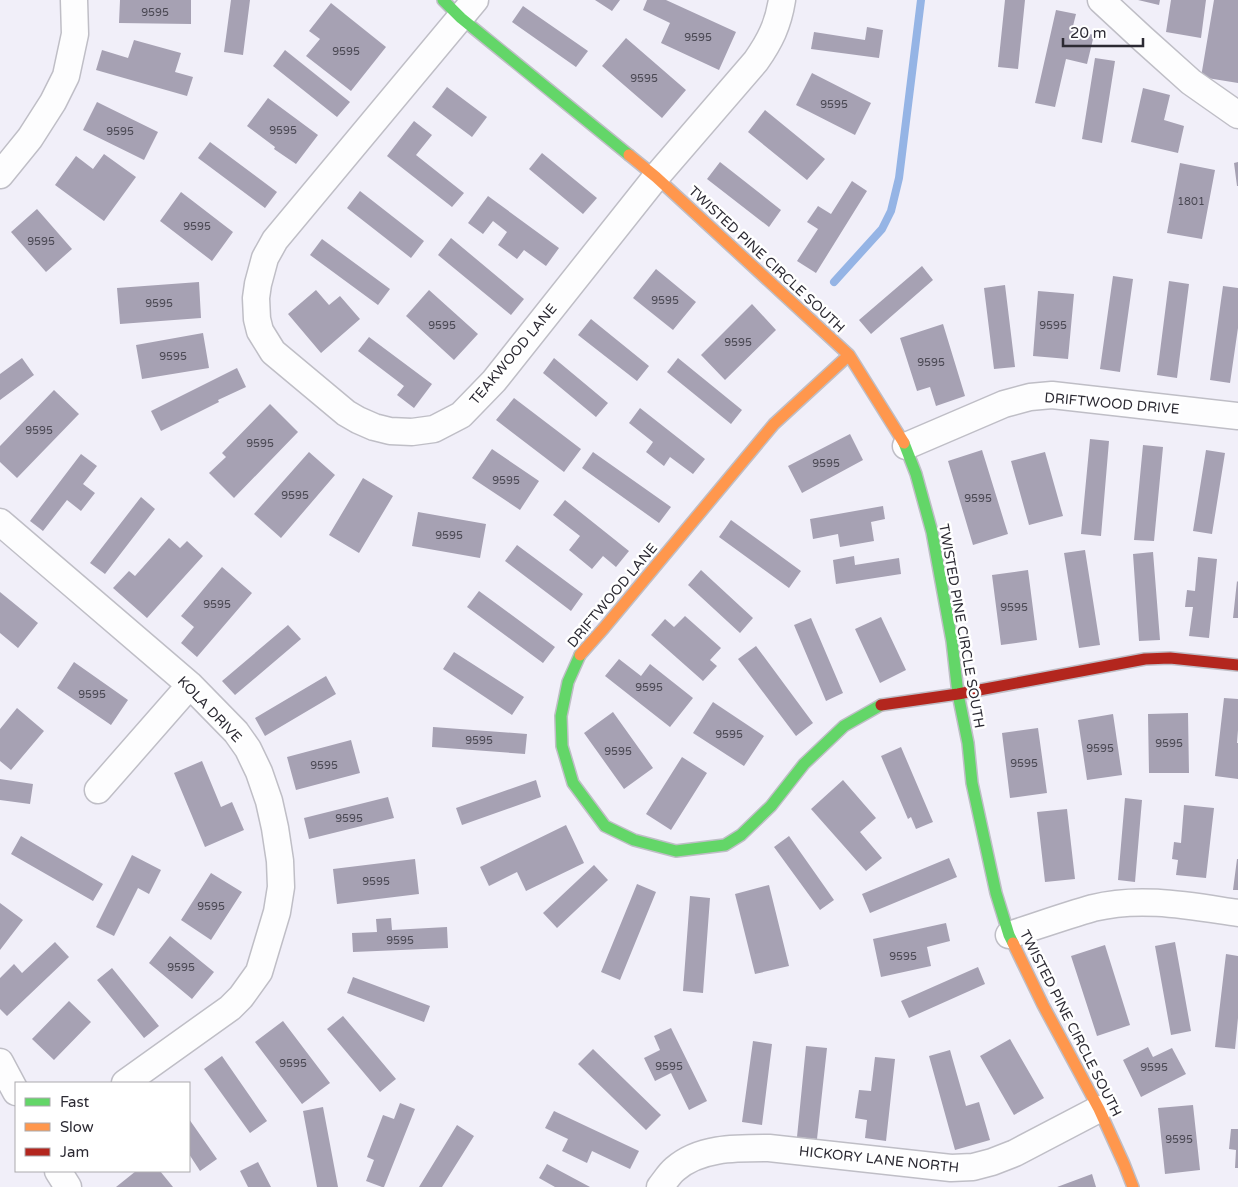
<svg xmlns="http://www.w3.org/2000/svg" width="1238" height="1187" viewBox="0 0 1238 1187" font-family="'Varela Round',sans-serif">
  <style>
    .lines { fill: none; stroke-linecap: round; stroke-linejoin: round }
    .stream { stroke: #95b4e5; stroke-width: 8 }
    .building { fill: #a6a1b3 }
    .street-casing { stroke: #bfbec6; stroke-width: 29 }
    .fast-casing { stroke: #bfbec6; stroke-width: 14 }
    .slow-casing { stroke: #bfbec6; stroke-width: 14 }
    .jam-casing { stroke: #bfbec6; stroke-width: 14 }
    .street { stroke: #fdfdfe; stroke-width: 26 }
    .fast { stroke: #63d668; stroke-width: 11 }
    .slow { stroke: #ff974d; stroke-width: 11 }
    .jam { stroke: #b3261e; stroke-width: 11 }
    .labels { text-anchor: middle; stroke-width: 5; stroke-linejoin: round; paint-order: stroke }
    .number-label { font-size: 11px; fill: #4a4853 }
    .street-label { font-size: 14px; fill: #2c2a33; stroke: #fff }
  </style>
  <rect width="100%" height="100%" fill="#f1eff9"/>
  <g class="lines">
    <path class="stream" d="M834,282L882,229L891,211L899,178L921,0"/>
  </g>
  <path class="building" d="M120,0H191V24L119,23Z
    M231,0H250L243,55L224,52Z
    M595,0H620L612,11Z
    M647,0H666L736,32L719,70L661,43L670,23L643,10Z
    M1005,0H1025L1018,69L998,67Z
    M1138,0H1160L1159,5Z
    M1171,0H1206L1201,38L1166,32Z
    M1214,0H1238V83L1201,77Z
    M331,3L386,47L351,91L306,56L320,39L309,31Z
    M523,6L588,51L576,67L512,22Z
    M1056,10L1076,14L1072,30L1094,35L1087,64L1066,59L1055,107L1035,103Z
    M867,27L883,30L879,58L811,49L814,32L865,40Z
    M626,38L686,90L662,118L602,66Z
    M134,40L181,53L175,72L193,77L187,96L96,70L102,50L128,58Z
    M285,50L350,102L337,117L273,66Z
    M1095,58L1115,61L1102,143L1082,139Z
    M812,73L871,103L855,135L796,105Z
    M447,87L487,117L472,137L432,107Z
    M1143,88L1170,95L1164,120L1184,126L1178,153L1131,142Z
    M268,98L318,135L296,164L274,149L275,147L247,126Z
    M97,102L158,132L144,160L83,130Z
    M765,110L825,159L807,180L748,132Z
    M414,121L432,135L416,155L464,193L452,207L387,156Z
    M210,142L277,192L265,208L198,158Z
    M542,153L597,198L583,214L529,169Z
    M104,154L136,177L104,221L55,185L76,156L93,169Z
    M720,162L781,210L769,227L707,179Z
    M1238,162V186H1237L1234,163Z
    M1180,163L1215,170L1202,239L1167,233Z
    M852,181L867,191L816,273L797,261L818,229L807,222L818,206L831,214Z
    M360,191L424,241L411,258L347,208Z
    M181,192L233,232L212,261L160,221Z
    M488,196L559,248L546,266L524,250L517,259L498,245L507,232L493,221L483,234L468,223Z
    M37,209L72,249L46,272L11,232Z
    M451,238L524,299L511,315L438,255Z
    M322,239L390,289L378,305L310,255Z
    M922,266L933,280L871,334L859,320Z
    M656,269L696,302L673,330L633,298Z
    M1113,276L1133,279L1120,372L1100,369Z
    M1169,281L1189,284L1177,378L1157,375Z
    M199,282L201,318L120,324L117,288Z
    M1005,285L1015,367L994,369L984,288Z
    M1223,286L1238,288V328L1230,383L1210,380Z
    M316,290L329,305L340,296L360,319L321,353L288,314Z
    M429,290L478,334L454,360L406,316Z
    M1038,291L1074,294L1068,359L1033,356Z
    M752,304L776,330L725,380L701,355Z
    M591,319L649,366L637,381L578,335Z
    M943,324L965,396L936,406L930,387L917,391L900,338Z
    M203,333L209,368L142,379L136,345Z
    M369,337L432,384L414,408L397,395L404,386L358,351Z
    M22,358L34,375L0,400V374Z
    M554,358L608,403L596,417L543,373Z
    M678,358L742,410L731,424L667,372Z
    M237,368L246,387L218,400L219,402L161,431L151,411Z
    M54,390L79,414L17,478L0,462V446Z
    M514,398L581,449L564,472L496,420Z
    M270,404L298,432L234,498L209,473L226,457L222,453Z
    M640,408L705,459L693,474L670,457L664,466L646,452L653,442L629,423Z
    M850,434L863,460L802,493L788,466Z
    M1090,439L1109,441L1101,536L1081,534Z
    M1143,445L1163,447L1154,541L1134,540Z
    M492,449L539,481L520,510L472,478Z
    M982,450L1008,534L973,545L948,461Z
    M1206,450L1225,453L1212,534L1193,531Z
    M309,452L335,475L281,538L254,514Z
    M593,452L671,507L659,523L582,468Z
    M1045,452L1063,516L1029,525L1011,461Z
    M81,454L97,466L83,484L95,493L81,511L67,500L43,531L30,521Z
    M363,478L393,496L359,553L329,535Z
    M141,497L155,509L105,574L90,563Z
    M565,500L629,551L616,567L603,556L592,569L569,550L580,536L553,515Z
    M883,506L885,519L871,522L874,541L840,547L838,534L813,539L810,519Z
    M418,512L486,524L480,558L412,546Z
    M731,520L801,571L789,588L719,537Z
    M169,538L180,548L187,541L203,556L147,618L113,588L129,571L135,576Z
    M517,545L583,594L571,611L505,561Z
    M1085,550L1100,645L1079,648L1064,553Z
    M1153,552L1160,640L1139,641L1133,554Z
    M854,556L855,565L899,558L901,574L836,584L833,560Z
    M1198,557L1217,559L1209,638L1189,636L1193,607H1185L1187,590L1195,591Z
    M222,567L252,593L197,657L181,643L194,627L181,616Z
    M701,570L753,618L740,633L688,585Z
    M1028,570L1037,640L1001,645L992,575Z
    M1237,581L1238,582V618H1233Z
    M479,591L555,647L543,663L467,607Z
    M0,592L38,623L18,648L0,633Z
    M685,616L721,648L710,660L717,666L703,681L651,635L665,619L674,627Z
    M881,617L906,670L880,683L855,629Z
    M811,618L843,693L826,701L794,625Z
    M288,625L301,639L235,695L222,681Z
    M756,646L813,723L796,736L738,659Z
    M454,652L524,697L512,715L443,669Z
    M619,659L641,676L650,664L693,698L670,727L605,676Z
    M74,662L128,700L111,725L57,688Z
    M326,676L336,694L265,736L255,718Z
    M1224,698L1238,699V730L1237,743H1238V779L1215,776Z
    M713,702L764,736L744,766L693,733Z
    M17,708L44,731L11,770L0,761V729Z
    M613,712L653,768L624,789L584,733Z
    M1188,713L1189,773H1149L1148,714Z
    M1113,714L1122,775L1087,780L1078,720Z
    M433,727L527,734L525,754L432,747Z
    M1038,728L1047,793L1010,798L1002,733Z
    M351,740L360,773L296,790L287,757Z
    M901,747L933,822L916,829L911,817L908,819L881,756Z
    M682,757L707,773L671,830L646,814Z
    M202,761L221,807L232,802L244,830L205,847L174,773Z
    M0,779L33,784L30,804L0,800Z
    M536,780L541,797L462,825L456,808Z
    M843,780L876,818L860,832L882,858L866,871L811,809Z
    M388,797L394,818L309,839L304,818Z
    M1125,798L1142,800L1135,882L1118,880Z
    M1184,805L1214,808L1206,878L1176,875L1178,860L1172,859L1174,842L1181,843Z
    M1067,809L1075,879L1045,882L1037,812Z
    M566,825L584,863L526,891L517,872L489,886L480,867Z
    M21,836L103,884L93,901L11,854Z
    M789,836L834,900L820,910L774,847Z
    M132,855L161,870L149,894L138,888L114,936L96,927Z
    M949,858L957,877L870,913L862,894Z
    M415,859L419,894L337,904L333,869Z
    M1237,859H1238V890H1233Z
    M594,865L608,880L557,928L543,913Z
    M211,873L242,892L211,940L181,920Z
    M637,884L656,892L620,980L601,972Z
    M769,885L789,966L755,974L735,894Z
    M690,896L710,898L703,993L683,991Z
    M0,903L23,920L0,950Z
    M391,918L392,930L447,927L448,948L353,952L352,933L377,932L376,919Z
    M946,923L950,941L927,947L931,966L881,977L873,939Z
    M170,936L214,972L192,999L149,963Z
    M55,942L69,957L7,1016L0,1009V978L14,964L22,973Z
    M1175,942L1191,1031L1171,1035L1155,946Z
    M1105,945L1130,1025L1097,1036L1071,956Z
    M1226,954L1238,956V1018L1235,1049L1215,1047Z
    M978,967L985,984L909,1018L901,1001Z
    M112,968L159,1026L144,1038L97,980Z
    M353,977L430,1006L424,1022L347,993Z
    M69,1001L91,1022L54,1060L32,1039Z
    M343,1016L396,1079L380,1092L327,1029Z
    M283,1021L330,1083L302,1104L255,1042Z
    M671,1028L707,1101L689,1110L671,1073L655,1081L644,1058L660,1050L654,1036Z
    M1010,1039L1044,1098L1014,1115L980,1056Z
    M753,1041L772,1044L762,1125L742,1122Z
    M806,1046L827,1048L817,1139L797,1137Z
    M1148,1047L1153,1057L1172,1048L1186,1074L1141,1097L1123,1060Z
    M593,1049L661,1115L646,1130L578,1064Z
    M950,1050L966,1106L979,1102L990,1140L955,1150L929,1056Z
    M222,1056L267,1121L250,1133L204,1069Z
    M875,1057L895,1059L886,1141L865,1138L867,1120L855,1118L859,1090L871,1091Z
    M400,1103L415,1109L384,1187H382L366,1181L374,1160L367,1157L383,1115L394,1119Z
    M1193,1105L1200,1170L1165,1174L1158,1108Z
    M323,1107L338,1187H317L303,1111Z
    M554,1111L639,1151L630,1169L592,1151L587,1163L562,1151L568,1139L545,1128Z
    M189,1119L217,1159L200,1171L189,1154Z
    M457,1125L474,1136L442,1187H419Z
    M1231,1129H1238V1168H1235L1236,1150L1229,1149Z
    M258,1162L271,1187H248L240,1171Z
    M547,1164L590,1187H555L539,1178Z
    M136,1171H160L173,1187H116Z
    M1092,1174L1096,1187H1057Z"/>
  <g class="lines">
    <g class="street-casing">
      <path id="street" d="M475,0L275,240L265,258L258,284L256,298L257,319L260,331L273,352L346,413L358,420L374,427L390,431L412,432L434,429L461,415L494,381L656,177L756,61C770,41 778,25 782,0
        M1101,0L1142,38L1191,82L1238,115
        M0,175L30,138L53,102L66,76L75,34L74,0
        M906,446L1004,404L1030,397L1052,395L1238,416
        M0,522L190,685L236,732L248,749L259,772L269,801L275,828L280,861L281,887L277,912L259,972L241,997L230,1008L125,1083
        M98,790L190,685
        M1009,935C1037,926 1065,916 1093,908C1141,896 1190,906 1238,913
        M0,1062L16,1092
        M58,1171L68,1187
        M660,1187C665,1181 669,1174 675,1169C700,1147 737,1148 769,1148L951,1168L973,1167L992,1162L1015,1153L1099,1109"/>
    </g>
    <g class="fast-casing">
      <path id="fast" d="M443,0L461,18L629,155
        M904,443L916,474L932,532L952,641L958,694L968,743L972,783L996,893L1009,935L1013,943
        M580,655L568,682L561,716L562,746L573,783L605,826L634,840L676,851L725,845L741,835L771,806L804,764L844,726L881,705"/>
    </g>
    <g class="slow-casing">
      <path id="slow" d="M629,155L656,177L849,355L904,443
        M580,655L604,628L774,424L849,355
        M1013,943L1043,1005L1099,1109L1124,1164L1133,1187"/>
    </g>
    <g class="jam-casing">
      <path id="jam" d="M881,705L958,694L1145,659L1170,658L1238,665"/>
    </g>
    <use href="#street" class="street"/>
    <use href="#fast" class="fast"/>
    <use href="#slow" class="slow"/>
    <use href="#jam" class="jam"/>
  </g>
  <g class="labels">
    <g class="number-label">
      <text x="155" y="16">9595</text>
      <text x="698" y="41">9595</text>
      <text x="346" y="55">9595</text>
      <text x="644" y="82">9595</text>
      <text x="834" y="108">9595</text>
      <text x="283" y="134">9595</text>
      <text x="120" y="135">9595</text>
      <text x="1191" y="205">1801</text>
      <text x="197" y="230">9595</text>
      <text x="41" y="245">9595</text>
      <text x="665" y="304">9595</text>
      <text x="159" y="307">9595</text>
      <text x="442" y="329">9595</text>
      <text x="1053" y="329">9595</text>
      <text x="738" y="346">9595</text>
      <text x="173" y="360">9595</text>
      <text x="931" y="366">9595</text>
      <text x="39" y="434">9595</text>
      <text x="260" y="447">9595</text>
      <text x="826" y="467">9595</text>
      <text x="506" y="484">9595</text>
      <text x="295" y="499">9595</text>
      <text x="978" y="502">9595</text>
      <text x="449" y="539">9595</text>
      <text x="217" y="608">9595</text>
      <text x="1014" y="611">9595</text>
      <text x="649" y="691">9595</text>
      <text x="92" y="698">9595</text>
      <text x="729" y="738">9595</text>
      <text x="479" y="744">9595</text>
      <text x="1169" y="747">9595</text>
      <text x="1100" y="752">9595</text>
      <text x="618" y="755">9595</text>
      <text x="1024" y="767">9595</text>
      <text x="324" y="769">9595</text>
      <text x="349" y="822">9595</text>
      <text x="376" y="885">9595</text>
      <text x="211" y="910">9595</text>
      <text x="400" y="944">9595</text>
      <text x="903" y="960">9595</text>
      <text x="181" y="971">9595</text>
      <text x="293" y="1067">9595</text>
      <text x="669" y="1070">9595</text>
      <text x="1154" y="1071">9595</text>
      <text x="1179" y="1143">9595</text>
    </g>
    <g class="street-label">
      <text transform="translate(767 259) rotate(43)" y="5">TWISTED PINE CIRCLE SOUTH</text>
      <text transform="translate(513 354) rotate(-50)" y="5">TEAKWOOD LANE</text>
      <text transform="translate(1112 403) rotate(5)" y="5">DRIFTWOOD DRIVE</text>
      <text transform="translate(612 595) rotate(-50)" y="5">DRIFTWOOD LANE</text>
      <text transform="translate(962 626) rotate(80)" y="5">TWISTED PINE CIRCLE SOUTH</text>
      <text transform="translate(210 709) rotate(46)" y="5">KOLA DRIVE</text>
      <text transform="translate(1071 1023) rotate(63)" y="5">TWISTED PINE CIRCLE SOUTH</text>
      <text transform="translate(879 1159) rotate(6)" y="5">HICKORY LANE NORTH</text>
    </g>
  </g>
  <rect x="15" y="1082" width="175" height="90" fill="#ffffff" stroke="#abaaad"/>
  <rect x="25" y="1098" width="25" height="8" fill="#63d668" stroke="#abaaad"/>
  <text x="60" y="1107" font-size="15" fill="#2c2a33">Fast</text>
  <rect x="25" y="1123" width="25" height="8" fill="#ff974d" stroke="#abaaad"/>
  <text x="60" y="1132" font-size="15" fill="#2c2a33">Slow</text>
  <rect x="25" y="1148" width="25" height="8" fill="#b3261e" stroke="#abaaad"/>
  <text x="60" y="1157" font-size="15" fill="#2c2a33">Jam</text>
  <path d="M1063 38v8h80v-8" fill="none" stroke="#2c2a33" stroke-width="2.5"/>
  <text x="1070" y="38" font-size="15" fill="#2c2a33" stroke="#ffffff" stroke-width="4" paint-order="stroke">20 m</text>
</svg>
